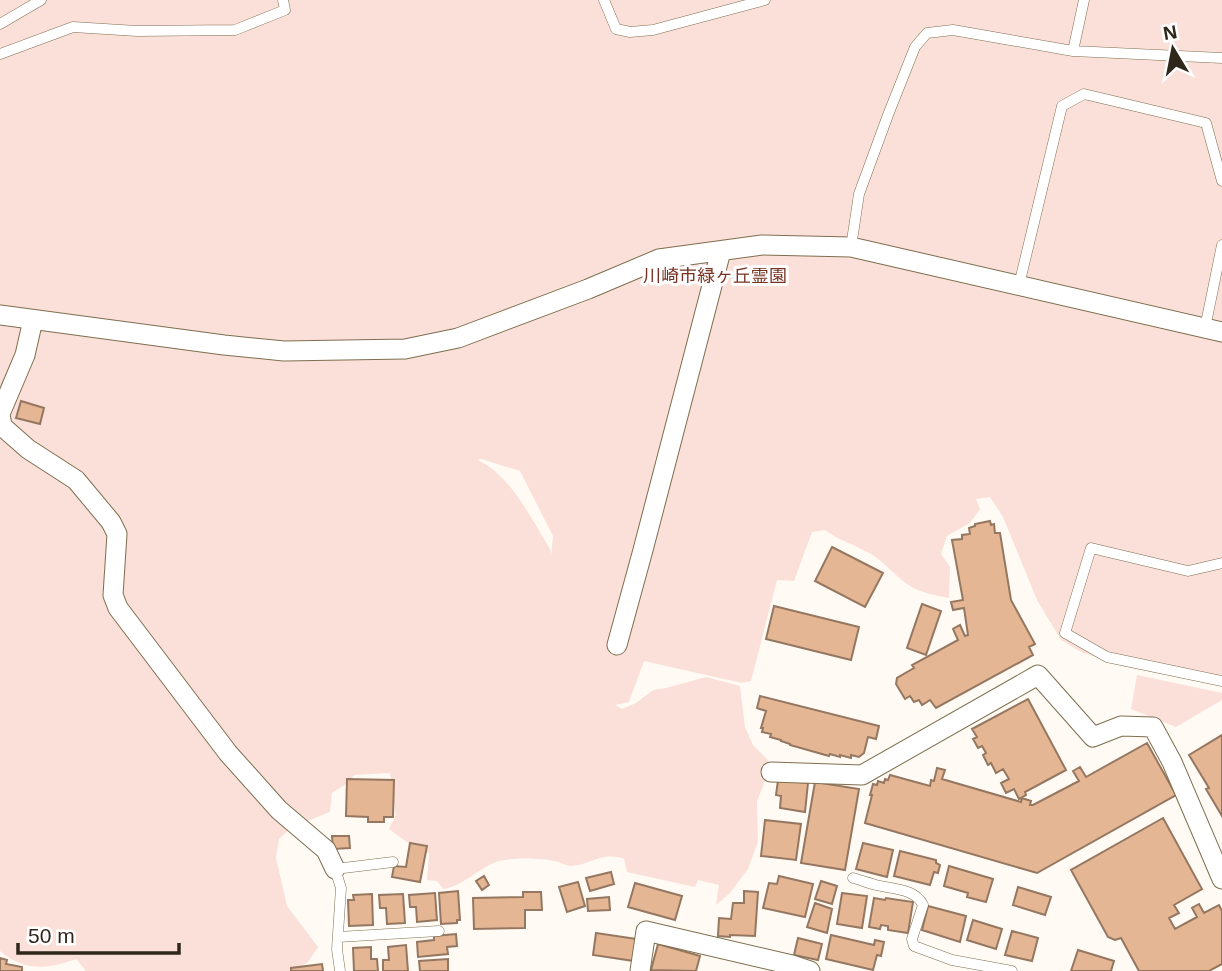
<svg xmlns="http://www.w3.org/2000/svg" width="1222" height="971" viewBox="0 0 1222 971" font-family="Arial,'Noto Sans JP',sans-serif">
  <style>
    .green { fill: #fbe0d9; fill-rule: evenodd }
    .building { fill: #e5b693; stroke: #957761; stroke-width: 2 }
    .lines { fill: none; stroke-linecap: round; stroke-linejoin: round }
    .lane-casing { stroke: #7e6e4f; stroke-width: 11 }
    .street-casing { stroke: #7e6e4f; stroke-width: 21 }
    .lane { stroke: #fff; stroke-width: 10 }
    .street { stroke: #fff; stroke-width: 19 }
    .labels { text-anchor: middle; stroke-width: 6; stroke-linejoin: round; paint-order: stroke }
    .park-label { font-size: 18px; fill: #783222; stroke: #fff }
  </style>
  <rect width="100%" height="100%" fill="#fffbf4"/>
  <path class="green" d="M0,0H1222V686L1122,666L1081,652L1061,640L1037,600L1003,517L990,497L976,499L980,509L970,523L947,536L941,554L950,567L949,598C935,595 919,593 907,584C894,575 884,561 869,553C855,545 838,540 825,530L812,532L794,581L777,580L751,681L742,683L644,661L629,702L615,705L622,709L636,703L653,690L666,688L706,677L740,686L745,727L753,745L772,764L757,801L758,842L748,869L729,894L716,905L719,885L698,880L695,887L627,872L624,859C602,851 591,865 571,866C566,866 560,862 555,861C540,858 511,857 496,862C478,869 461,887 443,889L437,881L427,880L429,853L419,851L389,829L396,815L390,773L354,775L349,782L332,793L330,812L292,827L279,839L276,858L287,906L318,947L308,962L294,971H86L76,959C46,970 24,971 0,951ZM481,459L520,471L553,536L551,557L550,549C531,518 511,476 478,460Z
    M1137,675L1222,693V700L1176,727L1131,709Z"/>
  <path class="building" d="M21,401L44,408L40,424L16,418Z
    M990,521L991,525L994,524L995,533H1000L1011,600L1035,644L1029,647L1033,655L936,708L930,700L922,705L919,700L914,702L910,696L905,699L896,684L897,678L914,668L912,665L958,640L953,629L960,625L965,636L968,635L964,608L953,610L951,602L963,600L952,540L962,539V535L970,534L969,528L975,526V524Z
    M832,547L883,573L865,607L815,581Z
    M922,604L941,611L926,655L907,648Z
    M774,606L859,627L851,660L766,639Z
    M760,696L879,726L876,739L868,737L864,753L859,757L851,755V758L840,755V757L830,754L829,756L790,745V744L781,741V740L770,737L771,734L762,732L763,728H761L766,711L757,708Z
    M1028,699L1066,770L1025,792L1026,795L1019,799L1014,789L1006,793L1001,783L1009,779L1003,769L996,773L991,763L988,765L983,755L986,753L982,746L978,748L973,739L977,737L972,729Z
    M1222,735V816L1206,789L1209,788L1189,755Z
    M1147,743L1176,795L1037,873L865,823L872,795H870L873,784L877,785L878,781L884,783L885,779L888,780L890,775L930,786L931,780L934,781L937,768L945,770L942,779L1021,802L1022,798L1031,801L1030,805H1033L1079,781L1073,771L1080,767L1086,777Z
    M347,779L394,780L393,817H384V822H368V817L346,816Z
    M778,780L808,783L805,812L780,808L781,796L776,795Z
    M815,782L859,789L845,870L801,863Z
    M1163,818L1202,889L1174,905L1179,913L1169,918L1175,929L1197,917L1192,908L1199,904L1204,913L1219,905L1222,911V964L1209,971H1139L1121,938L1115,940L1108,937L1071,870Z
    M765,820L801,824L796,860L761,856Z
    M332,836H349L350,848L333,849Z
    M410,843L427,846L420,882L392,877L394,866L406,867Z
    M863,843L893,850L887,877L856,869Z
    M900,851L936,860V863L940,865L938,873L934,872L930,885L894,876Z
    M949,866L993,879L986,902L967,897L968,893L944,886Z
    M611,872L614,884L590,891L586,878Z
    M484,876L489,885L482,890L476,881Z
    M779,876L813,884L805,917L763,908L769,883L777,884Z
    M821,881L837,886L832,904L815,899Z
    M578,882L585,906L567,912L559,887Z
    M635,883L682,896L675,920L628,907Z
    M1018,887L1051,897L1045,915L1013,905Z
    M458,891L460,920H457V923L441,924L439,893Z
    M744,891L758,892L755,936L730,935V937L718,936L719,918L731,919L733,903H744Z
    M523,892H541L542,910H525V928L474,929L473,898L523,897Z
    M435,893L437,920L417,922L416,907H410L409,895Z
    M842,893L867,896L862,928L837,924Z
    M372,894L373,925L349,926L348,900H354L353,895Z
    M403,894L405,923L387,924L386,908H380L379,895Z
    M609,897L610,910L588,911L587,899Z
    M874,898L885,900L886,898L913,902L908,933L888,930V926L881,925L880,929L869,927Z
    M815,903L832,909L827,933L807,927Z
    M928,906L966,916L960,942L922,930Z
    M973,920L1002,929L996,949L967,940Z
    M1012,931L1038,938L1032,961L1005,955Z
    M596,933L637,939L634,961L593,955Z
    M456,934L457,946L447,947L448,954L418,957L417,942L434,940V936Z
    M831,935L874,945L875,940L884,942L881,956L877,955L873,970L826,959Z
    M798,938L822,944L818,960L794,955Z
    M658,944L700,956L696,971L651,970Z
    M406,945L408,971H383V960H389L388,947Z
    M371,947V959H377L378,971H354L353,948Z
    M1078,950L1114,961L1111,971H1071Z
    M0,958L7,960L6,964L22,967V971H0Z
    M448,959V971H420L419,961Z
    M322,964L323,971H291V968Z"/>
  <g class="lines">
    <g class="lane-casing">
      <path id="lane" d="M604,0L616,29L630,32L653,30L765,0
        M0,24L41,0
        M1073,51L1084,0
        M0,54L73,27L137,31L235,30L285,10L283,0
        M851,247L859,194L888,115L915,47L927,33L953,30L1073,51L1222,58
        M1019,285L1062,106L1084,94L1206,123L1222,181
        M1205,328L1222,245
        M1222,563L1188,571L1091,548L1065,633L1107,657L1222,681
        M853,878C861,880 868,883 876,885C891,889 915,888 923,905L912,939L914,946L952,960L1012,971
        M338,937L439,931
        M340,971L337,949L341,888L335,869L393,862"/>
    </g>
    <g class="street-casing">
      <path id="street" d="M0,315L224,345L284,351L405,349L458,338L588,289L659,259L762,245L851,247L1222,332
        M33,320L25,355L0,414L2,426L28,449L76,480L111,522L117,534L113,595L118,608L228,753L279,810L326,850L335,869
        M617,645L643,550L721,251
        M771,772L862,775L1038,675L1093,737L1121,726L1153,727L1172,762L1222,879
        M640,971L646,931L792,965L810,971"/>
    </g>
    <use href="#lane" class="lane"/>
    <use href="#street" class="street"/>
  </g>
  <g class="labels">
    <g class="park-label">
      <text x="715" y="282">川崎市緑ヶ丘霊園</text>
    </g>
  </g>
  <g transform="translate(1173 49) rotate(350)" stroke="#ffffff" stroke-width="5" paint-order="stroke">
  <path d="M0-5L12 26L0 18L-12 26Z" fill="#2e271a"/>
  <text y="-10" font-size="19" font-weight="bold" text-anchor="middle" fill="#2e271a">N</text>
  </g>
  <path d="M18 943v10h161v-10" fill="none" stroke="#2e271a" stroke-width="3.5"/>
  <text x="28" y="943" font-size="21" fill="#2e271a" stroke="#ffffff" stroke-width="5" paint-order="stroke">50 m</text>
</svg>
